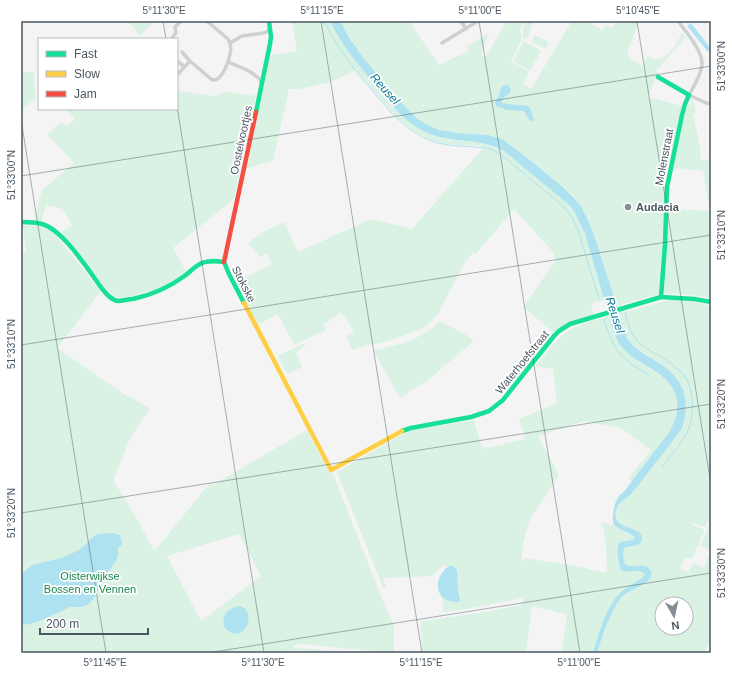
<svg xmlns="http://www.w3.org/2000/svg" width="732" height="674" viewBox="0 0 732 674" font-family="Helvetica,sans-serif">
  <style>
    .green { fill: #d9f2e3; fill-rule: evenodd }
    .water { fill: #aee2f0 }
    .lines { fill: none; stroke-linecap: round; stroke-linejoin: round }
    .stream { stroke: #aee2f0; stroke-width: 1 }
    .street { stroke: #ced0d2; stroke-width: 3.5 }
    .fast { stroke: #16e098; stroke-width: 4.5 }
    .slow { stroke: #ffcf43; stroke-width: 4.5 }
    .jam { stroke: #f24e42; stroke-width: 4.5 }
    .ticks { fill: none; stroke: #4a5661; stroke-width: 1; stroke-opacity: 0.45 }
    .poi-dot { fill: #868d94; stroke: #fff; stroke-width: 1.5 }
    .labels { text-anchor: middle; stroke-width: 3.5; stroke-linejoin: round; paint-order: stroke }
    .street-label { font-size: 11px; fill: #4a5661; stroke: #fff }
    .poi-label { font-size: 11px; font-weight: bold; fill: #4a5661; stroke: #fff; text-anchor: start }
    .park-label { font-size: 11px; fill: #17864f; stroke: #fff }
    .water-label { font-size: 12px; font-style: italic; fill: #0c7c9b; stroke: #fff }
    .neatline { fill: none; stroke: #4a5661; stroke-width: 1.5 }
    .ticks-label { font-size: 10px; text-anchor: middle; fill: #4a5661 }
  </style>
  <rect width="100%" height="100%" fill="#f4f4f4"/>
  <path class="green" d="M128,21H154L140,36Z
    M292,21H330C342,46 360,67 378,88C387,99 396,111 407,120C415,127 425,133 436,136C459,144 483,137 504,151L558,195L568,204L574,211L585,234L605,300L591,304L594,315L582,318L549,339L508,390L509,386L542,344L553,332L523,307L556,260L553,252L514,209L475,255V253L473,252L463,265L438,314L432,321L427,326L416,331L391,340L379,343L367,345L352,350L346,336L354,331L341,312L323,325L326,331L320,334L319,333L294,345L278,314L258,325L235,281L272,265L267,253L260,257L248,243L261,233L284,222L298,252L371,219L412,229L484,147C469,144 453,146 438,142C402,132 379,96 356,70L330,82L300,89H289L273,161L247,168L270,55L297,51Z
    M340,21H409L439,65L468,51L467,47L489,32L481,55L485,57L507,21H522V24L520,30L522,39L511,61L529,72L523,83L531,89L572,21H586L602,30L605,25L613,28L616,21H639L627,54L632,60L643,66L647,56C651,58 655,60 659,59C669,58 679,40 682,32L686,37L656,71L658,72L648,97L682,106L679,117L670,163L663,162L660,183L666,184L664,239L660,294L622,304V307L618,308C608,284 602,258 593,234C590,224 587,215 581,206C571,191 555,180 541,169C528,158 511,141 494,137C473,131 450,136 429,126C413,118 403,105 391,92C380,78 367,64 357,50C351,40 345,31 340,21ZM500,94L507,95L504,97L502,101V103L504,104L528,106L524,110H507L496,102Z
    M524,21H528L532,23L528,38L525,39L523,38C522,31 525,27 524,21Z
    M535,35L549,42L545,49L532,42Z
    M523,42H525L541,51L530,71L513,61Z
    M21,72H34L35,99L21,110Z
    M177,91L214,96L225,92L256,96L234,199L173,248L186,271L166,286L131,297L123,298H117L105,288L99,282L75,247L61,232L72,225L63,209L46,205L41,223L34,222L42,190L74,163L47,134L61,122L67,126L75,119L66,109H177Z
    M691,100H693L696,113L693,114L699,142L701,160L711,159V298L682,294L663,293V283L669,209L710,211L703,171L673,168L685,111Z
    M23,225L43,227L53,233L81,266L90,279L101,291L57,348L128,397L129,396L150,409L130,438L113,481L125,498L154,550L156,549L210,483H211L213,486L215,484L307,430L326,467L330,472L333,474L387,611L394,625V652L393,653L302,644L293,646L294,649L301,648L353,653H278L280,651L275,653H21V253L26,252ZM239,534L261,576L201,621L167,556Z
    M672,299L688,301L711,306V503H709L708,506H711V517L705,527L690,522V524L703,529L704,531L692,559L685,558L680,568L688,572L693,563L704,568L710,552V550L700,546L711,523V643L705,648V651H711V653H597C603,636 610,610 622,596C631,587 645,588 652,575L632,567H629C623,563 621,555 624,548L635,546L641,541V536L618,522C612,508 622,502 631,494L681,430L683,424L676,377L669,370L639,349L630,342L625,334L619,312L623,310L625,312ZM662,604H686V628H662Z
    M609,314C612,324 614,336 620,344C630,359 649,367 663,377C681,392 680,411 670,431L631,483L629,478L651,450L621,428L584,421L538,436L559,475L529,521L523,543L522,560L524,561V558L582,567L595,571L607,573L606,546L602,522C606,524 610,524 614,526C621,529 628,532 635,536V539L633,540L620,542L619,561L620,569L633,572L639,571L644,573L645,575C639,583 631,584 625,589C606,605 600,631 593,653H562L567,614L532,606L526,653H422L421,621C455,617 489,612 523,604V598L472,608L444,612L442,597L448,601L456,602L460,598L458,590L457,577L449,566L447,567L446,564L440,568L433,576L383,578L386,587L383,588L337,472L405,433L413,430L474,420L482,449L525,439L519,419L557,403L553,369L535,366C547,353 559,334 575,327C585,323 595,320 605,318V315Z
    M440,321L466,335L474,341L428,380L400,398L373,350C395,347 425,338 440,321Z
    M304,343L305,346L296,352L302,367L287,374L278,356Z"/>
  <path class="water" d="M330,21H340L350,39L364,59L406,108L419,120L430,126L439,130L458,133L487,135L502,139L520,152L563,187L576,200L581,206L588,220L596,241L627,338C643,361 674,361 684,393C687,406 686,418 681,430C670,444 660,458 649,471C643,479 638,486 632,493C627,499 620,501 617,508C608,532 643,524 642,539C641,542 641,543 639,544C634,547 628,546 624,548L623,555L625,564C634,570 645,561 650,570C658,582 630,589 624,595C620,598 617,603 615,607C607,622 602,637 597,653H593C599,633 605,609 620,593C627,585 638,583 645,575L644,573C635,568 629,575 620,569C619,560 615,549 620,542L633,540L635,537C629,532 620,530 614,525C611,517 614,503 619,496C621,494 624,492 626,489L670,431C675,421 678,412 677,401C673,371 637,367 621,346C617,341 615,334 613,329L585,234L574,211L568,204L504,151C483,138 459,143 436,136C425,133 415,127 407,120C396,111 387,99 378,88C360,67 342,46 330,21Z
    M691,23L711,49L708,52L687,26Z
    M508,85L510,88L511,91C508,95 504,96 502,101V103L508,104L528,106L530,108L534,119L532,121H530L524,111L507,110L496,106L495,102C500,96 499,92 502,86Z
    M113,533L120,535L122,544L118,548V556L116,561L106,574L95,597L89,604L83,607H70L42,620L30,624L21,625V575L32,565L62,558L79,550L84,546L94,536L98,534Z
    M449,566H453L457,570L458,590L460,600L458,602C434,603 432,578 449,566Z
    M240,606C259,612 243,648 224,627C222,615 227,608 240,606Z"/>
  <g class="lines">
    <path class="stream" d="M324,21C336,46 353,68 371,89C389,111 409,135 438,143C450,146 463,146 475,147C479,148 485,147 490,149C494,150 499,153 503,156L564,207L572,217L578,230L599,299
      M625,312C628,321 629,331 635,338C643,349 662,356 673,365C676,368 681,371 684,375C695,390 695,419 686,434C680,446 670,456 662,467
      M604,319C613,351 621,359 649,375"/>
    <path class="street" d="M207,21L228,39C233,47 230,54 228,62C240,67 256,72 262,83
      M461,21L466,29
      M678,21C686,32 703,51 702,65C701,75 694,86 689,95L706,103L711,104
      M171,39L176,33L175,27L181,21
      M230,43L242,36L264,33L270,30
      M442,43L478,21
      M182,52L190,61L211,79C212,80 214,80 215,80C221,79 226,67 228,62
      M177,61L185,67
      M177,75L190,61"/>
    <path class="fast" d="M658,77L689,95L685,104L682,115L667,187L665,245L661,297
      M256,112L270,44L271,37L269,21
      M21,222C28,222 35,222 42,224C63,230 87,268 100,286C104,291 110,300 118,301C123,301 128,299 133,299C151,295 168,288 183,277C189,273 194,267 200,264C207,260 216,261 224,262L229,274L244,303
      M402,431L411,428L471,417L489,411L503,400L554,336L559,331L570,324L661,297L694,299L711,302"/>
    <path class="slow" d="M244,303L331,470L402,431"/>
    <path class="jam" d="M224,262L256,112"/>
  </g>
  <path class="ticks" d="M163,21L166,39M321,21L422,653M479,21L580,653M637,21L711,485M177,106L264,653M21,119L106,653M21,176L711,66M21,345L711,235M21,513L711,404M207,653L711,573"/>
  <circle class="poi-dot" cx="628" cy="207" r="4"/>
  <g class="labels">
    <g class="street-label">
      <text transform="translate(241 140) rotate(-78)" y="4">Oostelvoortjes</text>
      <text transform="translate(664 157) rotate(-79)" y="4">Molenstraat</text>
      <text transform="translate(244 284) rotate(63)" y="4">Stokske</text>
      <text transform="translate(522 362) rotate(-51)" y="4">Waterhoefstraat</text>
    </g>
    <g class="poi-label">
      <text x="636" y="211">Audacia</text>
    </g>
    <g class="park-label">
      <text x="90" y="580">Oisterwijkse<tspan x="90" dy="13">Bossen en Vennen</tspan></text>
    </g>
    <g class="water-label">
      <text transform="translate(385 89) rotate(48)" y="4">Reusel</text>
      <text transform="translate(615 315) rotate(72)" y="4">Reusel</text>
    </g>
  </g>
  <rect width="732" height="674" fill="none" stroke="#ffffff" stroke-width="44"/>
  <rect x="38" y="38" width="140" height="72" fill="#ffffff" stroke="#b7bbc0"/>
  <rect x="46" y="51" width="20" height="6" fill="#16e098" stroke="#b7bbc0"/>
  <text x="74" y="58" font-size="12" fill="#4a5661">Fast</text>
  <rect x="46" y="71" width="20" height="6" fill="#ffcf43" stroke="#b7bbc0"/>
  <text x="74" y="78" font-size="12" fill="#4a5661">Slow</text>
  <rect x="46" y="91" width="20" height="6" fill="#f24e42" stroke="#b7bbc0"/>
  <text x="74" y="98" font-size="12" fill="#4a5661">Jam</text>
  <g transform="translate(674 616) rotate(171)"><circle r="19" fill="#ffffff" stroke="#b7bbc0"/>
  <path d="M0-3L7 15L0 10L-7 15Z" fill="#868d94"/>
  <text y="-6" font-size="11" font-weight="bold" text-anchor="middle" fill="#4a5661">N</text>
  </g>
  <path d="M40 628v6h108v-6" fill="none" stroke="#4a5661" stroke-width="2"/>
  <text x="46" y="628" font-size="12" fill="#4a5661" stroke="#ffffff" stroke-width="3" paint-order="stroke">200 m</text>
  <rect x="22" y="22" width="688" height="630" class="neatline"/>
  <g class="ticks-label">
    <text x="164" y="14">5°11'30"E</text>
    <text x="322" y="14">5°11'15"E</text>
    <text x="480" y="14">5°11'00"E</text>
    <text x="638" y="14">5°10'45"E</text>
    <text transform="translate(721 66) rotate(-90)" y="4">51°33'00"N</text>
    <text transform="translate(11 175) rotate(-90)" y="4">51°33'00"N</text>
    <text transform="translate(721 235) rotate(-90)" y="4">51°33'10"N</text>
    <text transform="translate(11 344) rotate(-90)" y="4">51°33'10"N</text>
    <text transform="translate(721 404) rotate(-90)" y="4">51°33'20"N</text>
    <text transform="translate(11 513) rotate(-90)" y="4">51°33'20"N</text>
    <text transform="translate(721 573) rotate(-90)" y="4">51°33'30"N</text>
    <text x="105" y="666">5°11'45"E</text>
    <text x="263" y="666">5°11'30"E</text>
    <text x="421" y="666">5°11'15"E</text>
    <text x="579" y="666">5°11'00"E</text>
  </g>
</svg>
